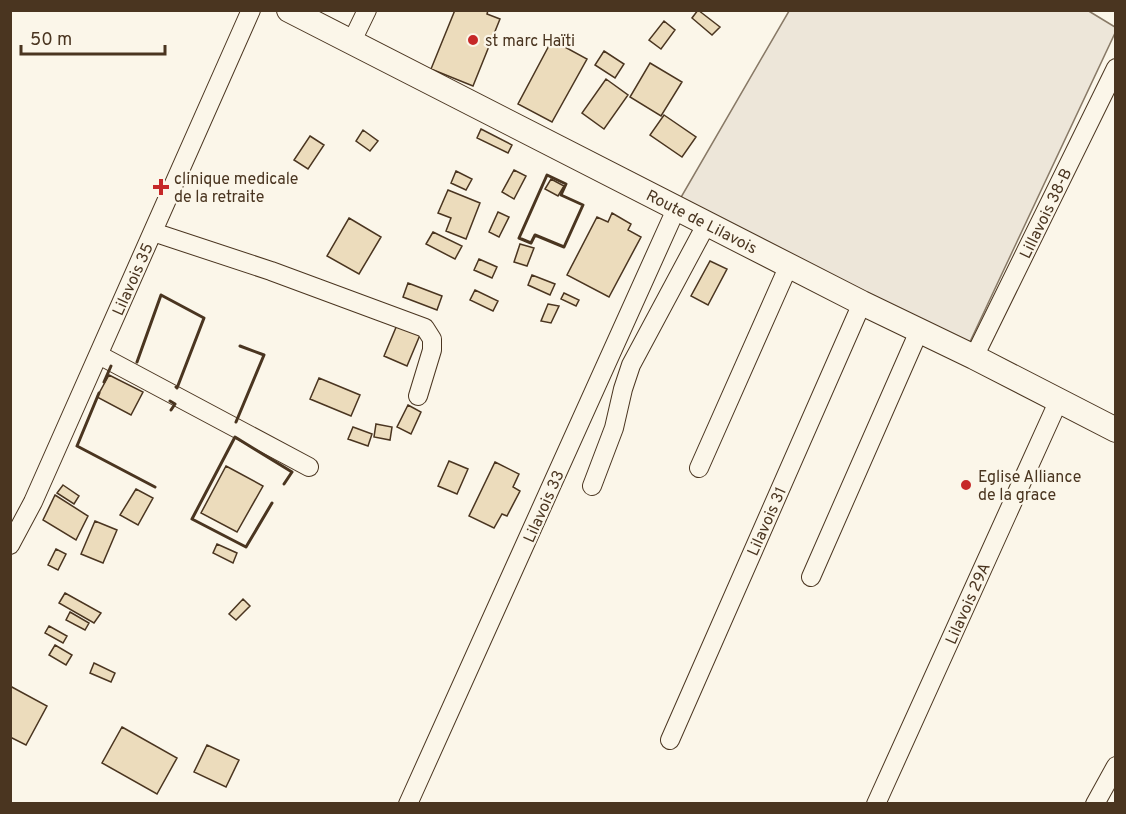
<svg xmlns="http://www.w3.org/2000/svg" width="1126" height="814" viewBox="0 0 1126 814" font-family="Overpass,sans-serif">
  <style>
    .green { fill: #ede6d9; stroke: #887966; stroke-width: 1.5 }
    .building { fill: #ecdcbc; stroke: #4a3520; stroke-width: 1.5 }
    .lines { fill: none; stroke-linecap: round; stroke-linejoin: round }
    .street-casing { stroke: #4a3520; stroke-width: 20 }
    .secondary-casing { stroke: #4a3520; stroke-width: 26 }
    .street { stroke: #fbf6e9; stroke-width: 18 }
    .secondary { stroke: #fbf6e9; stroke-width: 24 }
    .wall { stroke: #4a3520; stroke-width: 3 }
    .poi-dot { fill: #c62828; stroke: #fbf6e9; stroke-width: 2 }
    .labels { text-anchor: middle; stroke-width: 4.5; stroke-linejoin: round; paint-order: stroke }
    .poi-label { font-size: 16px; fill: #4a3520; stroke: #fbf6e9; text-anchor: start }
    .street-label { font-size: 16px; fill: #4a3520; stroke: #fbf6e9 }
  </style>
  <rect width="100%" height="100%" fill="#fbf6e9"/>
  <path class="green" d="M1087,10L1115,27V33L968,346L680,199L789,11Z"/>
  <path class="building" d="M455,10H488L487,14L500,19L473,86L431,69Z
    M698,10L720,27L712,35L692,18Z
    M664,21L675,30L661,49L649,40Z
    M552,40L587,59L552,122L518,104Z
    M604,51L624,64L615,78L595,65Z
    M650,63L682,82L661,116L630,97Z
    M606,79L628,95L604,129L582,113Z
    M664,115L696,137L682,157L650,135Z
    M481,129L512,145L508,153L477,138Z
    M363,130L378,141L370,151L356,141Z
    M310,136L324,145L308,169L294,160Z
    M514,170L526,176L514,199L502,192Z
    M456,171L472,179L466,190L451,183Z
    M551,179L564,186L558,196L545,189Z
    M448,190L480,203L466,239L446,231L451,218L438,213Z
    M498,212L509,217L499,237L489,232Z
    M612,213L631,224L628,230L641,237L609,297L567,275L597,217L608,222Z
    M349,218L381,237L359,274L327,256Z
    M433,232L462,246L455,259L426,244Z
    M520,244L534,248L527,266L514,262Z
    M479,259L497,267L492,278L474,270Z
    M710,261L727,269L708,305L691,296Z
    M532,275L555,284L550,295L528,285Z
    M408,283L442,296L437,310L403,297Z
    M475,290L498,301L493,311L470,300Z
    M564,293L579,300L576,306L561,299Z
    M548,304L559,306L551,323L541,321Z
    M397,325L420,335L407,366L384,356Z
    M109,375L143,392L131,415L97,397Z
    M319,378L360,395L351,416L310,399Z
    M408,405L421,412L411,434L397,427Z
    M376,424L392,427L390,440L374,437Z
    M353,427L372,434L368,446L348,439Z
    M449,461L468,469L457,494L438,486Z
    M495,462L519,474L513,487L520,491L507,516L502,514L494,528L469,516Z
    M226,466L263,486L237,532L201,513Z
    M63,485L79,496L74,504L57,493Z
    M136,489L153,498L138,525L120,515Z
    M55,495L88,516L76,540L43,520Z
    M95,521L117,530L103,563L81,554Z
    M217,544L237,553L233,563L213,553Z
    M56,549L66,554L58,570L48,565Z
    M65,593L101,613L94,623L59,603Z
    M243,599L250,606L236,620L229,614Z
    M70,612L89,623L85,630L66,620Z
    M49,626L67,636L63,643L45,633Z
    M55,645L72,655L66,665L49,655Z
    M94,663L115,673L111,682L90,673Z
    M10,686L47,706L26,745L10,737Z
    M122,727L177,758L157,794L102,763Z
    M207,745L239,760L226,787L194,772Z"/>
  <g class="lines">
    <g class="street-casing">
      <path id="street" d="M352,41L367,10
        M153,232L271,271L425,328L432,339V350L418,396
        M99,355L309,467
        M974,357L1116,68
        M699,468L789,265
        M592,486L614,428L623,389L631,365L707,223
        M10,545L33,502L251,10
        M811,577L919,331
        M670,740L862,303
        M408,804L677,207
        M876,804L1058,402
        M1095,804L1116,766"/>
    </g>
    <g class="secondary-casing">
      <path id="secondary" d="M289,10L862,303L974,357L1116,430"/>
    </g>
    <use href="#street" class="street"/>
    <use href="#secondary" class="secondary"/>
    <path class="wall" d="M547,175L566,184L561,195L583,205L564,247L535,235L531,243L519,238Z
      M137,362L161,295L204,318L177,388L176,387
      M104,382L111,366
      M99,393L77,446L155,487
      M170,401L175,404L171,410
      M236,422L264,355L240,346
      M272,503L246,547L192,519L235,437L292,472L284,484"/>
  </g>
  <g class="poi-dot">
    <circle cx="473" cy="40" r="6"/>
    <path d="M158 178h6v6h6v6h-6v6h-6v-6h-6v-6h6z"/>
    <circle cx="966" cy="485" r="6"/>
  </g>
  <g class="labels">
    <g class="poi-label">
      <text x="485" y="46">st marc Haïti</text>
      <text x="174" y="184">clinique medicale<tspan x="174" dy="18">de la retraite</tspan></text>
      <text x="978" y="482">Eglise Alliance<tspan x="978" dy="18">de la grace</tspan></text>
    </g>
    <g class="street-label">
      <text transform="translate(1045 213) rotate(-64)" y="6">Lillavois 38-B</text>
      <text transform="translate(702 221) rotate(27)" y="6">Route de Lilavois</text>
      <text transform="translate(132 279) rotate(-66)" y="6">Lilavois 35</text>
      <text transform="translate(543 506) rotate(-66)" y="6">Lilavois 33</text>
      <text transform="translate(766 521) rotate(-66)" y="6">Lilavois 31</text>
      <text transform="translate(967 603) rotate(-66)" y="6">Lilavois 29A</text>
    </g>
  </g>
  <rect width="1126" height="814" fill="none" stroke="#4a3520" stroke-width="24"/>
  <path d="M21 45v9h144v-9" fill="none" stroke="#4a3520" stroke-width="3"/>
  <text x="30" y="45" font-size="18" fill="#4a3520" stroke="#fbf6e9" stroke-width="4.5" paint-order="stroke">50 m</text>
</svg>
